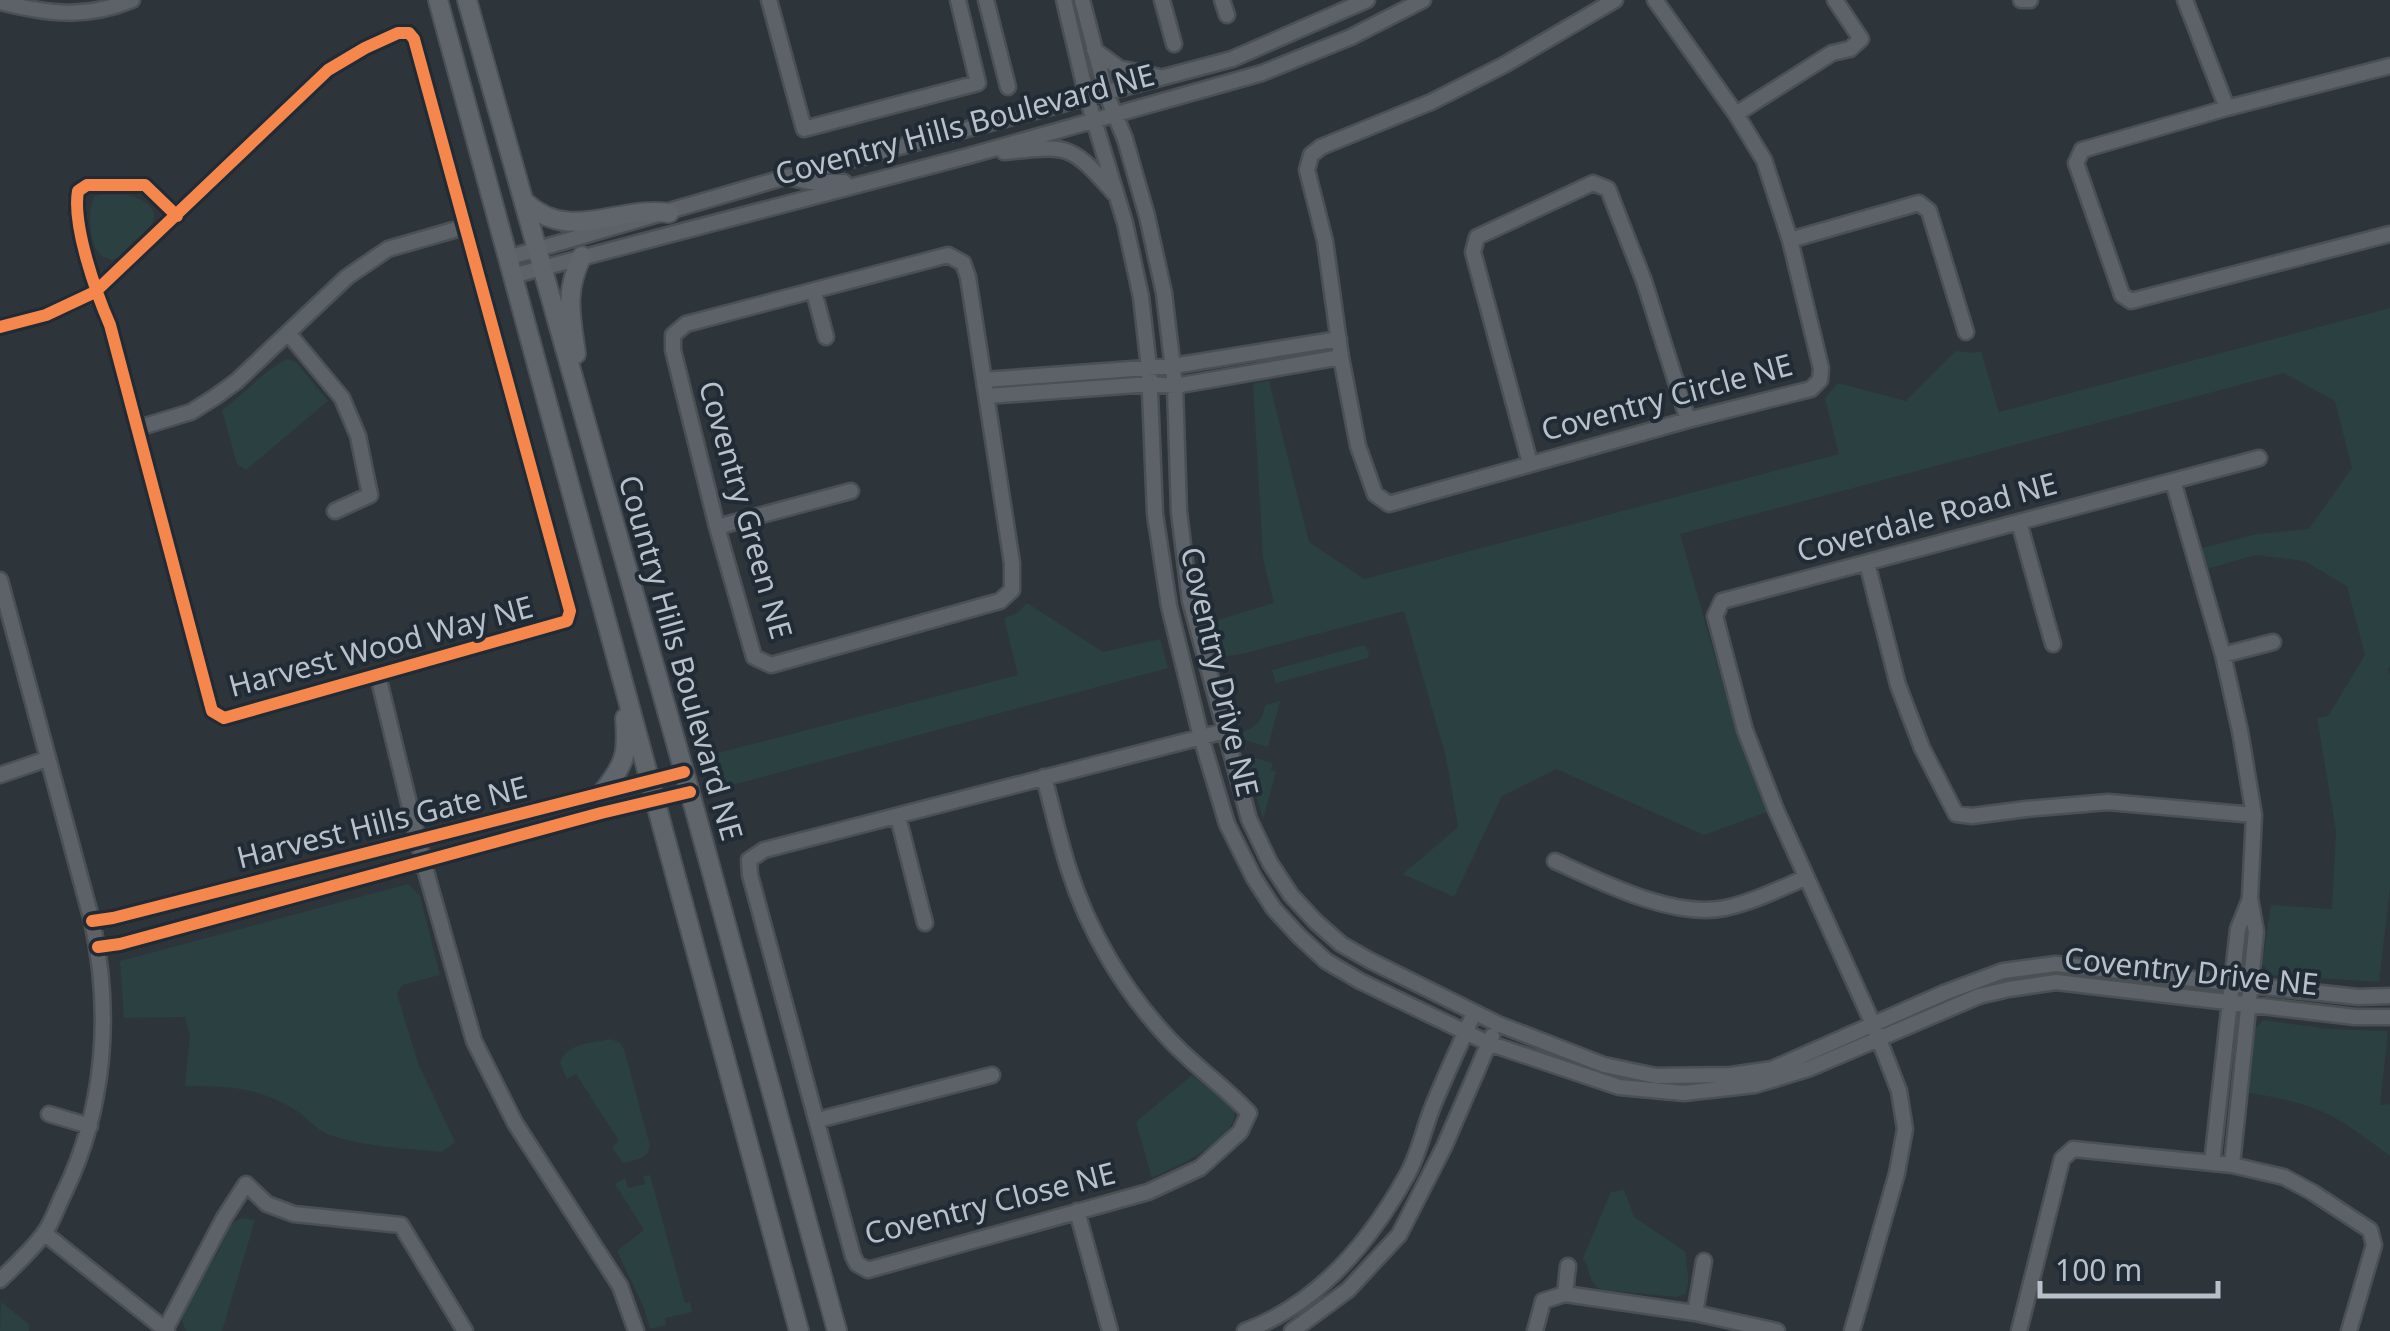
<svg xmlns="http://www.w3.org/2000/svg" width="2390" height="1331" viewBox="0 0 2390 1331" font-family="'Noto Sans',sans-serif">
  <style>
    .green { fill: #2b4040 }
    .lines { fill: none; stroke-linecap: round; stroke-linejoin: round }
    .minor-casing { stroke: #4b5055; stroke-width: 19 }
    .major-casing { stroke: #4b5157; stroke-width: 22 }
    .minor { stroke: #5d6268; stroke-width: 14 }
    .major { stroke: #5f656a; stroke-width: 18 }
    .cycleway-casing { stroke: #212b35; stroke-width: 19 }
    .cycleway { stroke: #f5874c; stroke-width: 12 }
    .labels { text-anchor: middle; stroke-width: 8; stroke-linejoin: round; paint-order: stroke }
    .street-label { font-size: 30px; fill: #b8c1ca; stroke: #212b35 }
  </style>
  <rect width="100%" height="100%" fill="#2d343a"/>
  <path class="green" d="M116,193C132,194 166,205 150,227C143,238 129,248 119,257L113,260C106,258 103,258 98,252C89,241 87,208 95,196Z
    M2390,308V667L2388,668L2390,676V887L2379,982L2272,975L2262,964L2271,905L2332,909L2336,831L2317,718L2328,716L2365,655L2347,586L2304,561L2255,555L2207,569L2202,548L2257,534L2309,529L2352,468L2335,401L2284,373L1680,534L1738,737L1767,812L1704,835L1556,769L1502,796L1454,897L1403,874L1458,827L1446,757L1404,611L1246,653L1222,657L1211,622L1274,603L1263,558L1253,384L1269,381L1309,542L1364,579L1839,454L1825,398L1838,383L1906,401L1956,351L1972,353L1981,351L1999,412Z
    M287,359L296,362L328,401L246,470L237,464L222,410C245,394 263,371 287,359Z
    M1027,603L1103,652L1160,639L1168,668L714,790L703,757L1018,675L1004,618L1017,613Z
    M1364,645L1369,651L1368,658L1276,683L1272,670Z
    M1280,701L1268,747L1245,740L1242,732C1257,727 1263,720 1265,705Z
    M1244,755L1273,763L1271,770L1276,772L1263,819Z
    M408,884L420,896L440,975L402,985L397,994L418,1063L455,1142L442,1152C404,1148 363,1147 327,1134C315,1129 308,1118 297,1111C259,1087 229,1086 185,1086L190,1036L185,1017L124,1018L120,961Z
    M2263,1020L2329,1029L2388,1031L2380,1105L2390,1104V1156C2368,1140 2346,1122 2321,1111C2298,1101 2273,1097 2249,1093L2254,1030Z
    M610,1039L619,1042L624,1049L650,1146C647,1160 635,1160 623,1163L612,1147L619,1141L576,1074L567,1079L560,1063C566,1043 592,1043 610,1039Z
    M1192,1075L1234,1107C1244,1138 1174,1168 1152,1178L1136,1122Z
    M650,1175L685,1303L690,1302L692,1312L665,1318L666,1325L650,1329L644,1308L617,1251L644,1230L615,1184L625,1178L628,1188L645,1184L644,1176Z
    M1624,1190L1634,1217L1686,1252C1685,1267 1692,1280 1685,1294L1677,1297L1602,1290C1587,1282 1591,1271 1583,1258L1611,1192Z
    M243,1218L255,1220L222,1331H186L181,1319L183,1312L219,1250L229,1227L234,1221Z
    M1,1302L29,1324V1331H0Z"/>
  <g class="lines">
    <g class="minor-casing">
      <path id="minor" d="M769,0L804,129L978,83L958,0
        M986,0L1008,87
        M1064,0L1087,97L1125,223L1141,297L1149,368L1155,514L1169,606L1201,737L1227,824L1254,878L1274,909L1299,936L1326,961L1360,981L1488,1043L1619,1087L1684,1093L1755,1085L1808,1069L1979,996L2009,989L2056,982L2355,1017H2390
        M1082,0L1106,93L1125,139L1147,216L1164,293L1175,386L1179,512L1190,601L1249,819L1270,863L1291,895L1316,922L1341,944L1369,960L1498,1024L1604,1065L1656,1076L1731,1075L1772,1069L1944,993L2003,971L2056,964L2358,997L2390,996
        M1162,0L1174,44
        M1222,0L1227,15
        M1615,0L1504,65L1431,102L1321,147L1311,155L1307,170L1325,241L1341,357L1358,446L1375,494L1389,504L1688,420L1811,389L1820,380L1821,368L1790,240L1764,160L1736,114L1655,0
        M2021,0H2030
        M2185,0L2227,108
        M0,2C47,14 86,19 132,0
        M1094,50L1119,68L1160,77
        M2390,66L2227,108L2089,148L2082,150L2076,163L2122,295L2131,301L2390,234
        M1736,114L1832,53L1850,49L1861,39L1835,0
        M1004,152C1069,146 1069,142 1114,193
        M791,178L810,182H844
        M1790,240L1919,203L1929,211L1966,332
        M948,255L963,263L968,277L1012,563V590L1000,601L771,665L754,657L717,527L673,350V335L686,324Z
        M507,258L786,177L1232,59L1367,0
        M512,276L968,156L1262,73L1351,37L1423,0
        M814,292L826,337
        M0,327L46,315L95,292L328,70L365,48L398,33H409L414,39L570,611L567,621L224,718L212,711L110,325C96,293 72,225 78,191L87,185H145L177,216
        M288,333L342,398L358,436L370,495L335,511
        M984,380L1173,366L1339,339
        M987,396L1150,384L1175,386L1341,357
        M138,428L191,412L215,397L237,381L347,277L388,249L464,227
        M1530,463L1473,252L1477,237L1593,183L1608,189L1644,281L1688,420
        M2173,481L2223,655L2240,731L2254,815L2250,898L2256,932L2232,1165
        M2019,522L2053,644
        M717,527L851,491
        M1867,563L1898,685L1922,748L1956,814L1972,816L2026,809L2108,802L2254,815
        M0,580L92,921C112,1013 105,1109 64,1193C57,1207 52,1223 43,1235C31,1250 15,1266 0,1280
        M2223,655L2273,642
        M378,676L423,861L474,1041L515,1123L620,1286L636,1331
        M0,775L47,759
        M1044,777C1052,807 1059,838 1068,867C1088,931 1124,991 1169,1039C1194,1066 1224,1086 1249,1113L1240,1132L1200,1168L1148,1192L868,1270L857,1264L853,1256L750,875L749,860L764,850L1225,731
        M898,817L925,923
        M1555,861C1601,882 1674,919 1725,908C1753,902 1779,889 1805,878
        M92,921L113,918L684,772
        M98,947L120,944L601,813L690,792
        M49,1114L90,1126
        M818,1120L992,1075
        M2212,1163L2238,929L2250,899
        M1077,1211L1110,1331
        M44,1233L167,1331
        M1565,1294L1568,1266
        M1695,1313L1704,1261
        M165,1330L224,1218L246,1184L267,1204L294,1214L401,1225L465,1331
        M1245,1331C1318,1304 1370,1242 1407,1175C1418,1156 1423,1132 1431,1111C1444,1078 1460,1045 1474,1013
        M1292,1331L1348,1290L1399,1235L1444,1147L1492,1036
        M1535,1331L1543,1301L1565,1294L1695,1313L1777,1331
        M1852,1331L1897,1173L1905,1129L1899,1091L1873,1024L1776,810L1745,730L1715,616L1722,601L2259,458
        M2019,1331L2062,1159L2073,1149L2232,1165L2284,1177L2312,1192L2370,1230L2374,1245L2349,1331"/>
    </g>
    <g class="major-casing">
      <path id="major" d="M438,0L799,1331
        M467,0L694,807L837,1331
        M525,202C570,244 617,205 669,213
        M576,354C571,315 564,293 582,256
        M602,793C625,764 628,755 625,718"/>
    </g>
    <use href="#minor" class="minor"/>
    <use href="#major" class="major"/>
    <g class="cycleway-casing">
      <path id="cycleway" d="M0,327L46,315L95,292L328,70L365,48L398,33H409L414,39L570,611L567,621L224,718L212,711L110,325C96,293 72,225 78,191L87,185H145L177,216
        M92,921L113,918L684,772
        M98,947L120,944L601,813L690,792"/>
    </g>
    <use href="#cycleway" class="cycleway"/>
  </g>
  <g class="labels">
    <g class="street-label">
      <text transform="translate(965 125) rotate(-15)" y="10">Coventry Hills Boulevard NE</text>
      <text transform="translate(1667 398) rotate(-15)" y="10">Coventry Circle NE</text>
      <text transform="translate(745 510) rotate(74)" y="10">Coventry Green NE</text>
      <text transform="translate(1927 518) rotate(-15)" y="10">Coverdale Road NE</text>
      <text transform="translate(381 647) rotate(-15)" y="10">Harvest Wood Way NE</text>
      <text transform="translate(680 658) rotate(74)" y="10">Country Hills Boulevard NE</text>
      <text transform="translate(1219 672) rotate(77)" y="10">Coventry Drive NE</text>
      <text transform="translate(382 823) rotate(-14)" y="10">Harvest Hills Gate NE</text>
      <text transform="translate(2191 972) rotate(6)" y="10">Coventry Drive NE</text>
      <text transform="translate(990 1204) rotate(-14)" y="10">Coventry Close NE</text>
    </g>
  </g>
  <path d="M2040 1281v15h178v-15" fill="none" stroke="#b8c1ca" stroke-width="5"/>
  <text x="2055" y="1281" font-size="30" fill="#b8c1ca" stroke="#212b35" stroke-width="8" paint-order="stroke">100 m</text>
</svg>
